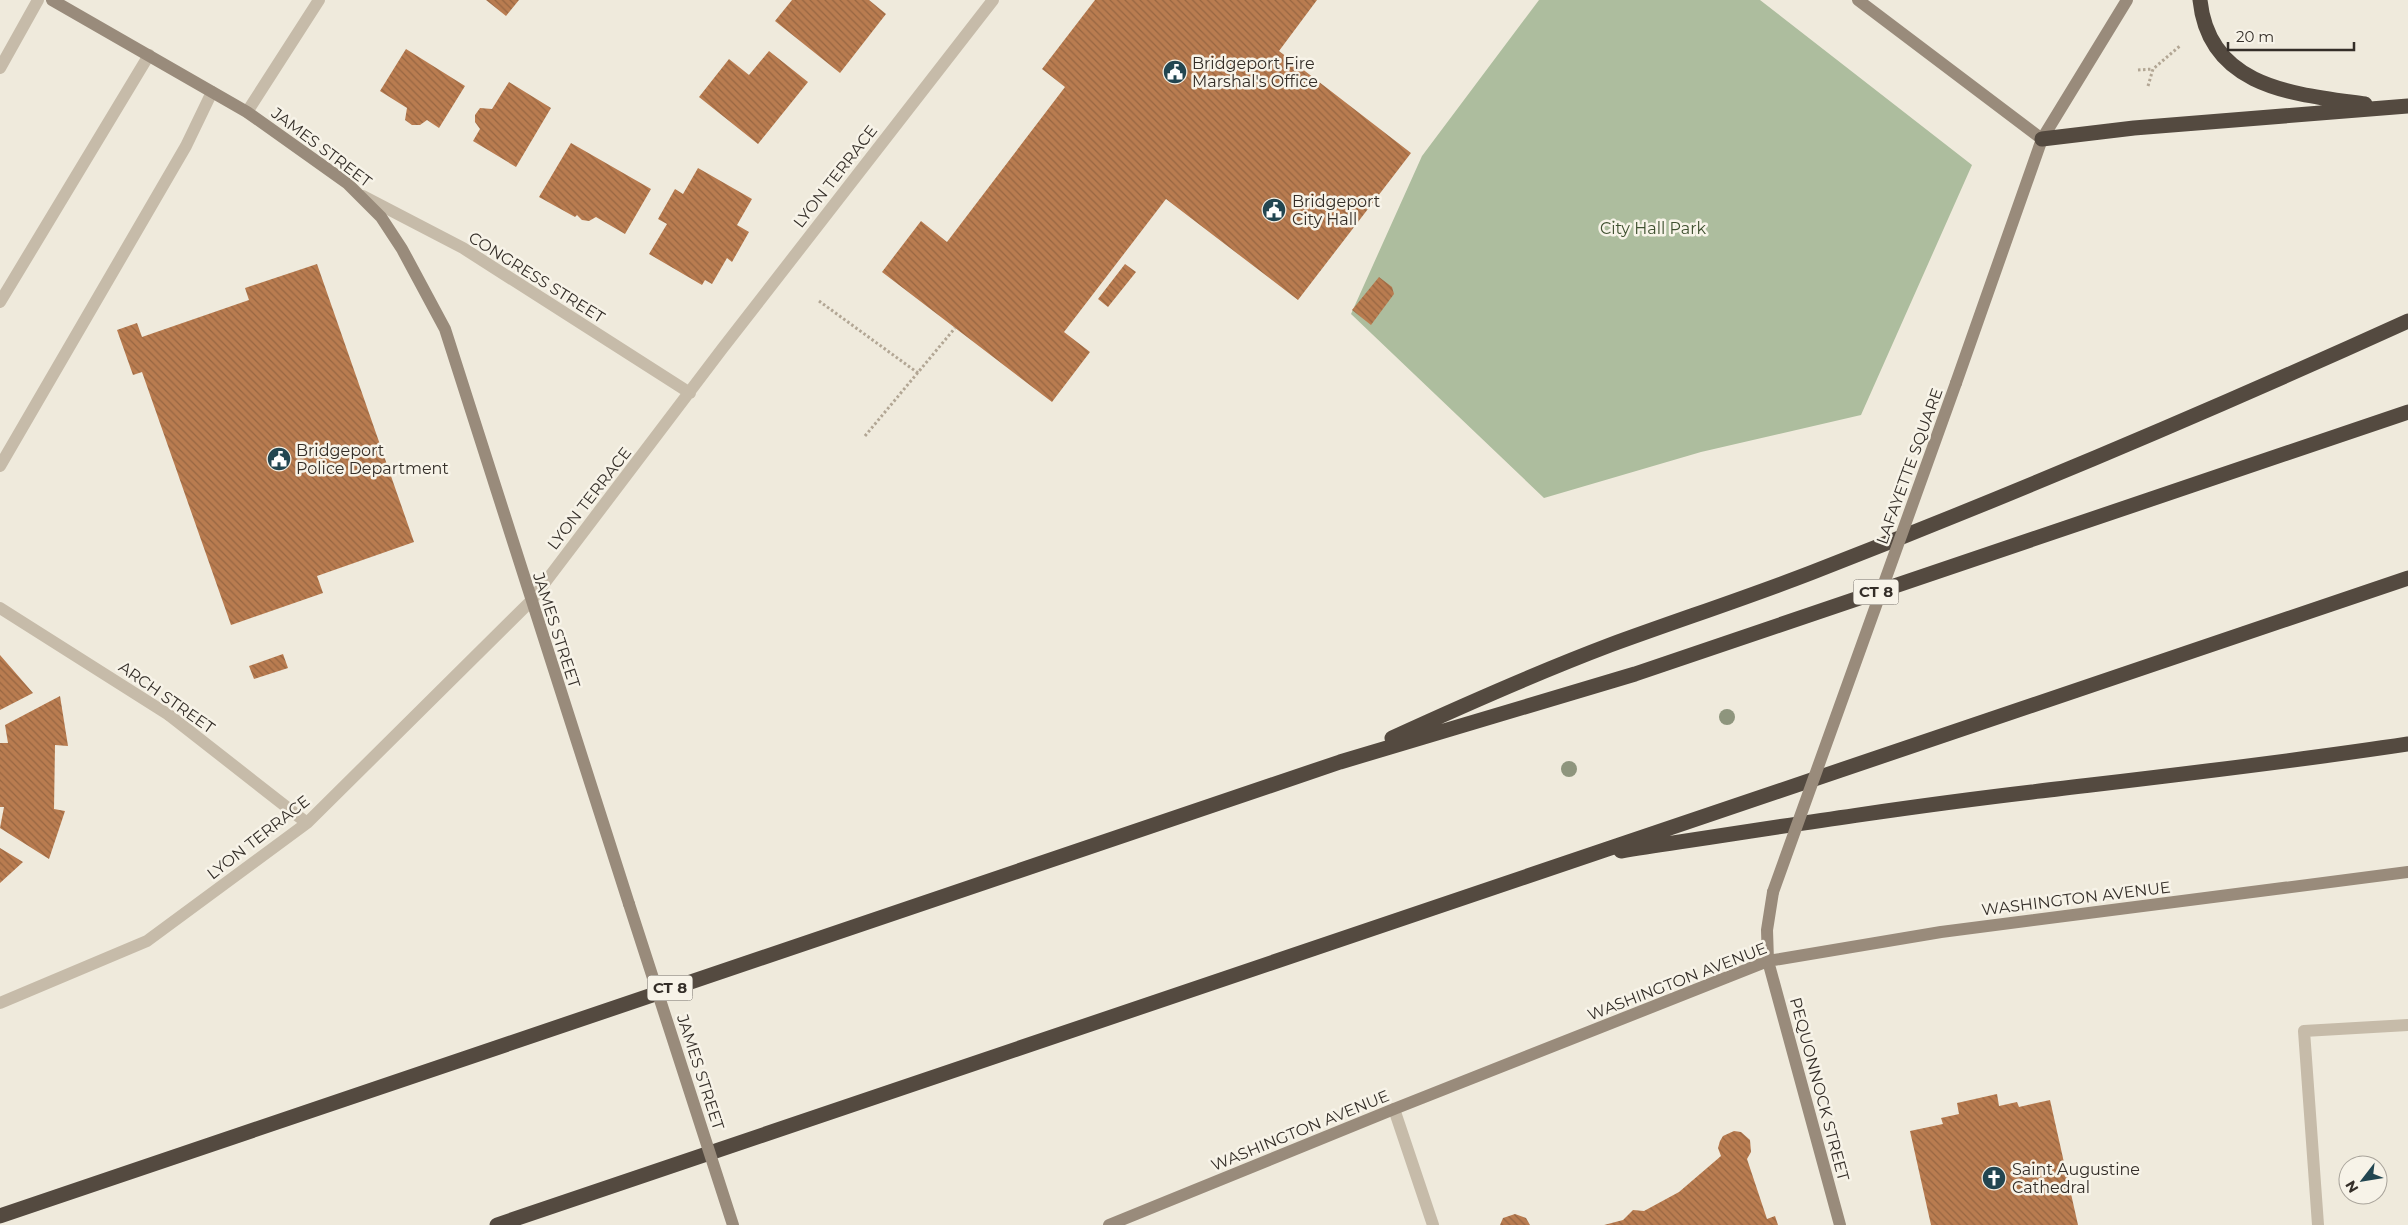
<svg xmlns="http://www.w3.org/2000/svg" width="2408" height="1225" viewBox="0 0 2408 1225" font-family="Montserrat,sans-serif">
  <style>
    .park { fill: #adbd9e }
    .building { fill: url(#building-back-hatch) }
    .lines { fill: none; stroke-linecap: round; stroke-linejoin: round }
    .path { stroke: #b2a694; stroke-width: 3; stroke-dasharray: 2.5 2.5; stroke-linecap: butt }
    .lane { stroke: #c6bba9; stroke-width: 12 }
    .street { stroke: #c6bba9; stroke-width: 12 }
    .secondary { stroke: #998b7b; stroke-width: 12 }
    .highway { stroke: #544a40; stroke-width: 15 }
    .secondary-bridge { stroke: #998b7b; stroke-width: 12 }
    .tree { fill: #8e957d }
    .labels { text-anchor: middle; stroke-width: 5; stroke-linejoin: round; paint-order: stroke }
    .shield { fill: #f7f3e8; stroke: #6e6962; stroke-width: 1 }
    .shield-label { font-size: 15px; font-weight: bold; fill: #342e28 }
    .poi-label { font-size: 16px; fill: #342e28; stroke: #f7f3e8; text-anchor: start }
    .street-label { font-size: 16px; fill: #342e28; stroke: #f7f3e8 }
    .park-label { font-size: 16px; fill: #3e502f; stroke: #f7f3e8 }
  </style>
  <defs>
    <pattern id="building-back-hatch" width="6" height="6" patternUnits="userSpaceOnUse" patternTransform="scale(1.25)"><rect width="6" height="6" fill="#b97c50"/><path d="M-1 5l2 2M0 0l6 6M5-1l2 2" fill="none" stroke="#976642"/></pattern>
  </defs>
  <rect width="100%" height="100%" fill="#efeadc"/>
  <path class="park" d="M1539,0H1760L1972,165L1861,415L1701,452L1544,498L1351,314L1422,156Z"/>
  <path class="building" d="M486,0H519L506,16Z
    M792,0H869L886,14L840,73L775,21Z
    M1095,0H1317L1279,51L1411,153L1298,300L1166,199L1064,332L1090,352L1052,402L882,272L921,221L947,242L1065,87L1042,69Z
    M406,49L465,86L439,128L427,120L420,125H412L405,120L407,108L380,91Z
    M769,51L808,82L758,144L699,97L729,59L749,75Z
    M509,82L551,108L516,167L473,141L480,129L475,122V115L480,108L492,109Z
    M571,143L651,189L625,234L596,217L589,221L582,220L577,215L575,217L539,197Z
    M698,168L752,199L737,225L749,232L732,262L727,258L712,284L705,280L702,285L649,254L667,224L658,219L675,189L683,194Z
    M317,264L414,542L317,576L323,593L231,625L142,372L133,375L117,330L137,323L142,337L249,300L245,288Z
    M1125,264L1136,272L1108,307L1098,299Z
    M1379,277L1392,287L1394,294L1371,325L1352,310Z
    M283,654L288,668L254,679L249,666Z
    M0,655L33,693L0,710Z
    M60,696L68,746L55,745L54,809L65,811L49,859L0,828L4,807H0V743H8L5,725Z
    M0,848L23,862L0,883Z
    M1997,1094L1999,1106L2017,1102L2019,1107L2050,1100L2078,1225H1931L1910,1131L1943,1124L1941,1118L1959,1114L1957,1103Z
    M1734,1131L1741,1132L1750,1140L1751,1152L1747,1159L1767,1219L1775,1216L1778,1225H1604L1623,1220L1633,1210L1644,1211L1679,1192L1721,1156L1718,1148L1720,1141L1723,1136Z
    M1515,1214L1526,1218L1530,1225H1500L1503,1218Z"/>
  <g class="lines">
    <path class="path" d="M2138,70L2153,69
      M2148,86L2153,69L2181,45
      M819,301L918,373
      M865,436L955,328"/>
    <path class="lane" d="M0,68L38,0
      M0,302L149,55
      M0,466L186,146L212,92
      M0,608L169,715
      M2318,1225L2304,1031L2408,1025"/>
    <path class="street" d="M247,112L319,0
      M363,196L463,248L690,393
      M169,715L307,823
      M0,1003L147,941L307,823L531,601L722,349L993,0
      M1394,1109L1433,1225"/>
    <path class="secondary" d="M52,0L247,112L347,183L381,217L402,249L445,329L629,904
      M1858,0L2042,139
      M1956,383L2042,139L2127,0
      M1773,892L1767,930L1768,961L1840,1225
      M1109,1225L1394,1109L1768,961L1941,932L2408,872"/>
    <path class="highway" d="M2200,0C2209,88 2294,94 2365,104
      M2042,139L2134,128L2408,106
      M1392,738C1464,705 1536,673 1610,645C1678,620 1746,598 1813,572C2014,494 2212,410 2408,321
      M1621,851C1758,830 1895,808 2032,792C2158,777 2283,763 2408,744
      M0,1216L1340,762L1635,674L2408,412
      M497,1225L2408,578"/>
    <path class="secondary-bridge" d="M1773,892L1956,383
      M629,904L733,1225"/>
  </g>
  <g class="tree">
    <circle cx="1727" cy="717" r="8"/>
    <circle cx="1569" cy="769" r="8"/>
  </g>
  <defs>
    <g id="civic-disc" transform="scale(1.25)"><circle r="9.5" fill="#224651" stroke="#f7f3e8"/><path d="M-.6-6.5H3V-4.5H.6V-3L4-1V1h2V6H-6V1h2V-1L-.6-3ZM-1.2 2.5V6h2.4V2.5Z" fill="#fff"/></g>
    <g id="church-disc" transform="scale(1.25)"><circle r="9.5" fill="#224651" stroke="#f7f3e8"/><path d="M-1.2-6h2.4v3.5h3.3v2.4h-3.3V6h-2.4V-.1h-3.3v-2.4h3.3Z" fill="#fff"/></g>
  </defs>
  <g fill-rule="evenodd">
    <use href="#civic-disc" x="1175" y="72"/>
    <use href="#civic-disc" x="1274" y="210"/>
    <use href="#civic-disc" x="279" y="459"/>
    <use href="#church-disc" x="1994" y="1178"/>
  </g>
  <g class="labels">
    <g class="shield">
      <rect x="1853.5" y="579.5" width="45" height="25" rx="4"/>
      <rect x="647.5" y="975.5" width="45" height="25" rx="4"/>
    </g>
    <g class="shield-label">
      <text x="1876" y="597">CT 8</text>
      <text x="670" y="993">CT 8</text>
    </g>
    <g class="poi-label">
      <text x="1192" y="69">Bridgeport Fire<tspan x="1192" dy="18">Marshal's Office</tspan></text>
      <text x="1292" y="207">Bridgeport<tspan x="1292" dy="18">City Hall</tspan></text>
      <text x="296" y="456">Bridgeport<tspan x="296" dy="18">Police Department</tspan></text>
      <text x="2012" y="1175">Saint Augustine<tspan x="2012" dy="18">Cathedral</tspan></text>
    </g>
    <g class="street-label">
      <text transform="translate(322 147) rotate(37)" y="6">JAMES STREET</text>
      <text transform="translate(835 176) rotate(-52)" y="6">LYON TERRACE</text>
      <text transform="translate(537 277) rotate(32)" y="6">CONGRESS STREET</text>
      <text transform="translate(1909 466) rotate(-70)" y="6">LAFAYETTE SQUARE</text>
      <text transform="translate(589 498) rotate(-52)" y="6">LYON TERRACE</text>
      <text transform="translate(557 630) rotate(72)" y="6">JAMES STREET</text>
      <text transform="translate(167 697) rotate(35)" y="6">ARCH STREET</text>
      <text transform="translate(258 837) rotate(-38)" y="6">LYON TERRACE</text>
      <text transform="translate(2076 898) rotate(-7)" y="6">WASHINGTON AVENUE</text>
      <text transform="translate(1677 981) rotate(-21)" y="6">WASHINGTON AVENUE</text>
      <text transform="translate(701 1072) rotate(72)" y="6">JAMES STREET</text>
      <text transform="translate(1820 1089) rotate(75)" y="6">PEQUONNOCK STREET</text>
      <text transform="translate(1300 1130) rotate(-22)" y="6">WASHINGTON AVENUE</text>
    </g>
    <g class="park-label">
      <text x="1653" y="234">City Hall Park</text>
    </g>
  </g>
  <g transform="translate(2363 1180) rotate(239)"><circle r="24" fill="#f7f3e8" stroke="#a9a49b"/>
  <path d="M0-4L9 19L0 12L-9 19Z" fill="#224651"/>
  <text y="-8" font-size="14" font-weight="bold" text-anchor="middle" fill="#342e28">N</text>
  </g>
  <path d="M2228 42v8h126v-8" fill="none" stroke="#342e28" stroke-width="2.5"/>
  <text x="2236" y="42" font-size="15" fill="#342e28" stroke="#f7f3e8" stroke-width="4" paint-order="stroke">20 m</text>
</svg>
